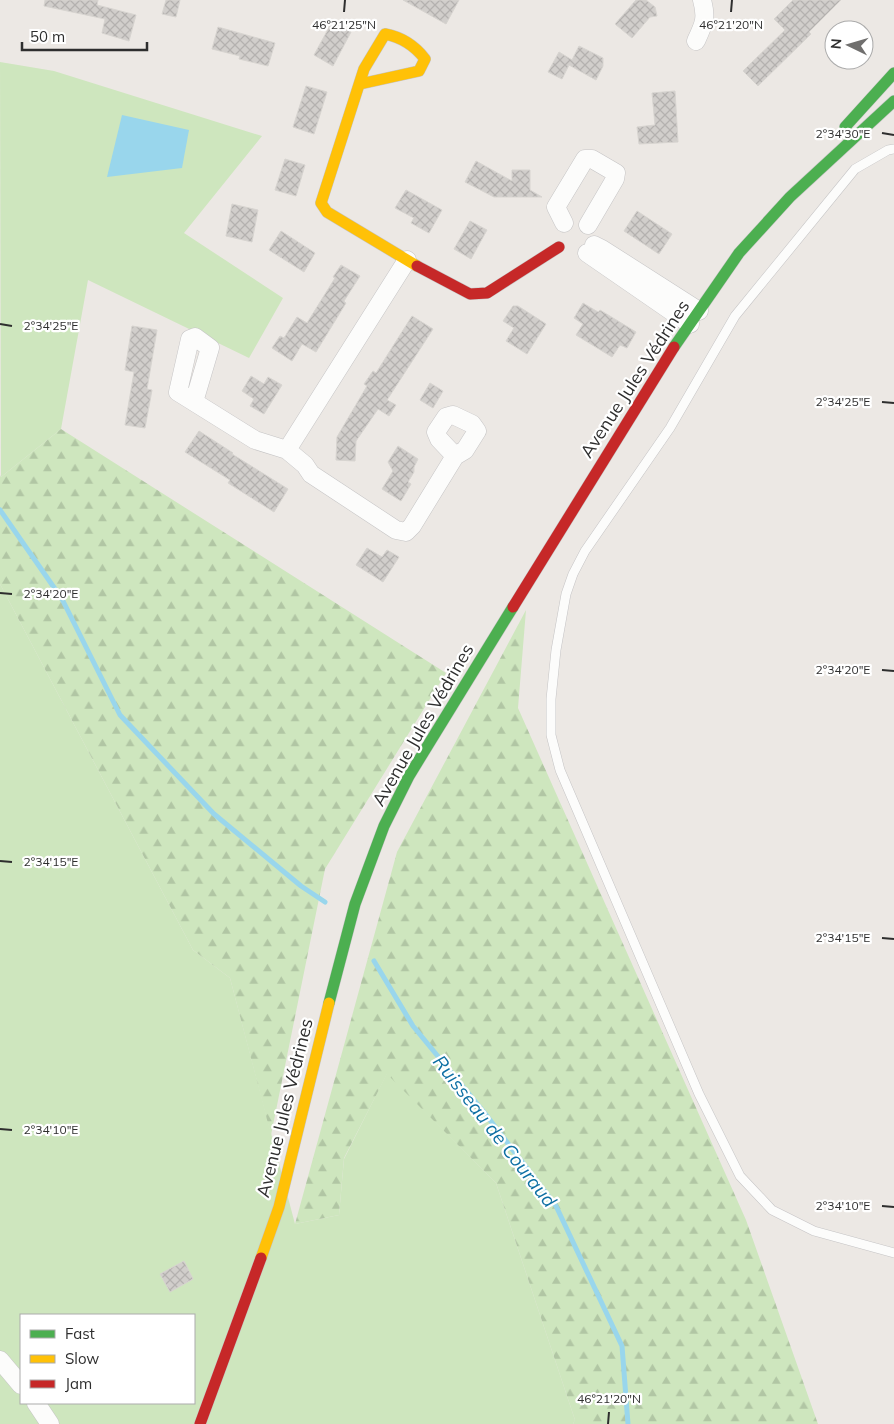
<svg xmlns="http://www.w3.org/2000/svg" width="894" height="1424" viewBox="0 0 894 1424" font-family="Mulish,sans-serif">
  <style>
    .grass { fill: #cee6be; fill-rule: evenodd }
    .forest { fill: url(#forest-firs) }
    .water { fill: #99d6ec }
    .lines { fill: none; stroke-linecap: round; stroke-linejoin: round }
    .stream { stroke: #99d6ec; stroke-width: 5 }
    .building { fill: url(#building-cross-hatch); stroke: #d7d4d0 }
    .lane-casing { stroke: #c5c4c5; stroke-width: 10 }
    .street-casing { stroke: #c5c4c5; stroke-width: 19 }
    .fast-casing { stroke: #c5c4c5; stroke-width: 12 }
    .slow-casing { stroke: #c5c4c5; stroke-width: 12 }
    .jam-casing { stroke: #c5c4c5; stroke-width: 12 }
    .lane { stroke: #fcfcfb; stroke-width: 9 }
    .street { stroke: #fcfcfb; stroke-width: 18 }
    .fast { stroke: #4caf50; stroke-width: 11 }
    .slow { stroke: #ffc107; stroke-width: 11 }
    .jam { stroke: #c62828; stroke-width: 11 }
    .ticks { fill: none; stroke: #2e2e2e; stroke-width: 2 }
    .labels { text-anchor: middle; stroke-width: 4.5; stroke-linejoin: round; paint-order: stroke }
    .street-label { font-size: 18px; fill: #2e2e2e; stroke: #fff }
    .water-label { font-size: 19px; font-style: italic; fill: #0d6fa3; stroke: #fff }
    .ticks-label { font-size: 12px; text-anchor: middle; fill: #2e2e2e; stroke: #fff; stroke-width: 4.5; stroke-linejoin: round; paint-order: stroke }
  </style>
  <defs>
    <pattern id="forest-firs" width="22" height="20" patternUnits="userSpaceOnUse" patternTransform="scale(1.25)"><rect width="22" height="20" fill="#cee6be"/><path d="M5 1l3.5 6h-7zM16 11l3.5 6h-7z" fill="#b1c6a4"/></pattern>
    <pattern id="building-cross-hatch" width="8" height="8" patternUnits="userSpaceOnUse" patternTransform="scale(1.25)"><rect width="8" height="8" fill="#d1cecb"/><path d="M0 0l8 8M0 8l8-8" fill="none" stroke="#b4b1af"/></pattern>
  </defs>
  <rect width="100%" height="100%" fill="#ece8e4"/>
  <path class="grass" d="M0,62L54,71L262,136L184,233L283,298L249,358L88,280L61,429L1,477Z
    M0,584L193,950L230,978L295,1224L339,1215L344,1159L387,1073L496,1183L575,1420L573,1424H0ZM21,1315H194V1403H21Z"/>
  <path class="forest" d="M61,429L446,673L325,869L271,1135L230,978L193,950L0,584V475L1,477Z
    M526,610L518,708L746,1220L818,1424H573L575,1420L496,1183L387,1074L344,1158L339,1215L295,1224L397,852Z"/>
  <path class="water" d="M122,115L189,130L182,168L107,177Z"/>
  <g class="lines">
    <path class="stream" d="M0,510L62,599L120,715L214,814L301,886L325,902
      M374,961L413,1026L483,1111L556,1206L622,1346L628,1424"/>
  </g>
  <path class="building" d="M45,0H98L97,5L136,15L129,41L102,33L105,19L44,6Z
    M166,0H180L176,17L162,14Z
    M403,0H459L446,24Z
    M636,0H646L655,7L657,16L650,17L632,38L615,24Z
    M793,0H841L809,32L811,34L758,86L743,71L785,30L774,19Z
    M332,22L351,32L333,66L314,55Z
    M218,27L275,43L268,66L239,59L240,56L212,49Z
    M579,46L603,58V66L596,80L569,65L562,79L548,72L559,52L572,60Z
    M306,86L327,92L314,134L293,127Z
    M675,91L678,142L639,144L637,127L655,125L652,93Z
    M285,159L305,165L296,196L275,190Z
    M476,161L512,181V170H530V190L542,197H494L465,182Z
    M406,190L442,210L429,233L411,223L414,218L395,208Z
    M232,204L258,210L252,242L226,236Z
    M637,211L672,234L659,254L624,231Z
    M470,221L487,230L471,259L454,249Z
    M281,231L315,253L304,272L269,250Z
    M341,265L360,276L344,301L346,303L316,352L302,344L292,361L272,348L280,336L284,338L297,317L307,323L335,278L333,277Z
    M583,303L598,312L600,310L636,332L627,348L620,345L612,357L576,335L583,324L574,318Z
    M513,306H518L546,324L527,354L506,341L514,328L503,321Z
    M412,316L433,329L387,400L396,405L389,416L378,409L356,441L355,461L336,460L337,437L367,386L364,384L373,371L376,373Z
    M132,326L157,330L147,389L152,390L145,428L125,425L134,372L125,370Z
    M251,376L264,384L268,377L282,385L264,414L250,406L254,399L242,391Z
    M430,383L443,391L433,408L420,400Z
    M199,431L233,453L232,454L288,489L274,512L228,483L230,480L185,452Z
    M398,446L418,459L414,467V472L408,482L411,484L401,501L382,489L393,471L388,462Z
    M367,548L382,557L387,550L399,557L383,582L356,565Z
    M184,1261L193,1279L170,1292L160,1274Z"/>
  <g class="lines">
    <g class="lane-casing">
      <path id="lane" d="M894,149L888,150L855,169L735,316L670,428L585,551L573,574L566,594L556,650L551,699V735L560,770L699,1094L740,1176L772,1210L814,1231L894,1253"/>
    </g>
    <g class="street-casing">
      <path id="street" d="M696,41C704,24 707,18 702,0
        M564,223L556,207L585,159H592L616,173L615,179L588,225
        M594,245L602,249L699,311
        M587,253L690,324
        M407,260L287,450L305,465L311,474L396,530L406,532L412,526L455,456L465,450L477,431L472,424L453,415L446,417L436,432L439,439L455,456
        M194,402L210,348L195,337L190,339L178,392L255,440L287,450
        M0,1360L21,1385
        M36,1403L50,1424"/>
    </g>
    <g class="fast-casing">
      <path id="fast" d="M845,127L894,73
        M674,347L739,253L790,197L894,101
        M329,1003L355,904L384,826L409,776L513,607"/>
    </g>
    <g class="slow-casing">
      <path id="slow" d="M360,84L419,71L425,59C415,46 401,37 385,34L364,69L321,203L327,212L417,266
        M261,1258L279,1207L329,1003"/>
    </g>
    <g class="jam-casing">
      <path id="jam" d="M417,266L470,294L487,293L559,247
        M513,607L674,347
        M200,1424L261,1258"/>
    </g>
    <use href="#lane" class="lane"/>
    <use href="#street" class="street"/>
    <use href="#fast" class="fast"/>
    <use href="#slow" class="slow"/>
    <use href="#jam" class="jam"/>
  </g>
  <path class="ticks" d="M344,12L345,0M731,12L732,0M882,133L894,135M0,324L12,326M882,402L894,403M0,593L12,594M882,670L894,671M0,861L12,862M882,938L894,939M0,1129L12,1130M882,1206L894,1207M608,1424L609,1412"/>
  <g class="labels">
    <g class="street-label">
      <text transform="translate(635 379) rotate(-57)" y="6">Avenue Jules Védrines</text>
      <text transform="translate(423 725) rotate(-60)" y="6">Avenue Jules Védrines</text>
      <text transform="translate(285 1108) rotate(-76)" y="6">Avenue Jules Védrines</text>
    </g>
    <g class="water-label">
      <text transform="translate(495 1131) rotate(52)" y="7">Ruisseau de Couraud</text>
    </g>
  </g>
  <g class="ticks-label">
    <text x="344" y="29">46°21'25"N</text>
    <text x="731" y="29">46°21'20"N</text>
    <text x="843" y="138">2°34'30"E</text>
    <text x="51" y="330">2°34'25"E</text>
    <text x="843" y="406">2°34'25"E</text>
    <text x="51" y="598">2°34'20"E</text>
    <text x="843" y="674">2°34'20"E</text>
    <text x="51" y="866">2°34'15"E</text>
    <text x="843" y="942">2°34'15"E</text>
    <text x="51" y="1134">2°34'10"E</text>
    <text x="843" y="1210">2°34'10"E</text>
    <text x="609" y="1403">46°21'20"N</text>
  </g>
  <rect x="20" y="1314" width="175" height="90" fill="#ffffff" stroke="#ababab"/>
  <rect x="30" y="1330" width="25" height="8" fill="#4caf50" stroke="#ababab"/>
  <text x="65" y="1339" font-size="15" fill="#2e2e2e">Fast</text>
  <rect x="30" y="1355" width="25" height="8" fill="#ffc107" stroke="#ababab"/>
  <text x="65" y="1364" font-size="15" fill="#2e2e2e">Slow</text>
  <rect x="30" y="1380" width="25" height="8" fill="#c62828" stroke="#ababab"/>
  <text x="65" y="1389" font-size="15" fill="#2e2e2e">Jam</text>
  <g transform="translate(849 45) rotate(275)"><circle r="24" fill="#ffffff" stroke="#ababab"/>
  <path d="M0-4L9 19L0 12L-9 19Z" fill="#706f6e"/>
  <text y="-8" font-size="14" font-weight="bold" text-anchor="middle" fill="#2e2e2e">N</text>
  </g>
  <path d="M22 42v8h125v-8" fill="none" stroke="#2e2e2e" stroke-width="2.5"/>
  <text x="30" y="42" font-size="15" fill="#2e2e2e" stroke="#ffffff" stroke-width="4" paint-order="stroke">50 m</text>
</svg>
